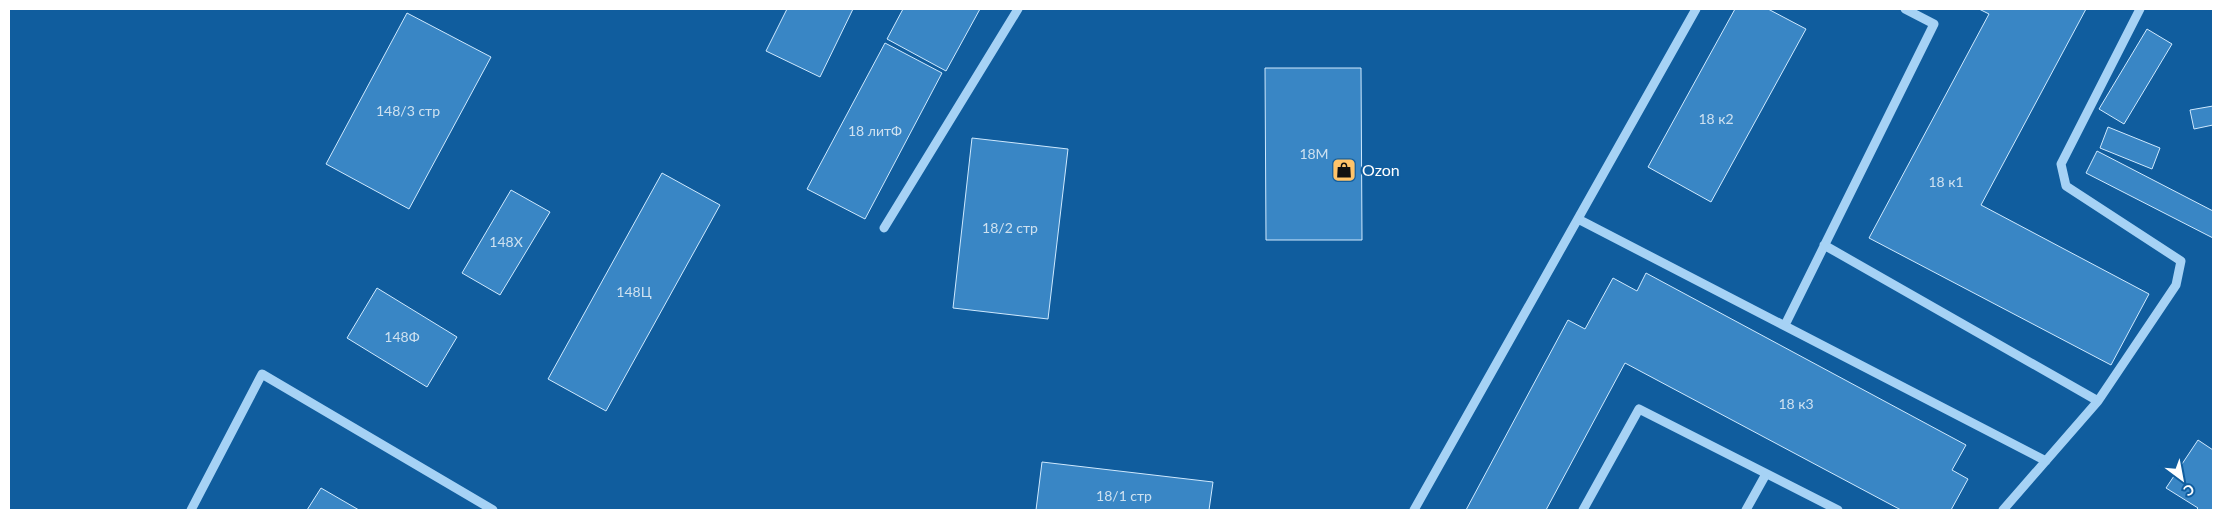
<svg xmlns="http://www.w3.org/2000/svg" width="2222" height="519" viewBox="0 0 2222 519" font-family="Lato,sans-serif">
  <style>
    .building { fill: #3986c5; stroke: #cfe9fe }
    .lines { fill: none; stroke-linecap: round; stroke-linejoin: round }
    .minor { stroke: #a6d2f5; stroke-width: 9 }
    .labels { text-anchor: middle; stroke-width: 4.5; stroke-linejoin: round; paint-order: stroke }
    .number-label { font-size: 14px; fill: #cee1f0 }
    .poi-label { font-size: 16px; fill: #fff; stroke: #105d9e; text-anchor: start }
  </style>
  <rect width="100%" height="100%" fill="#105d9e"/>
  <path class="building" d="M787,9H853L820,77L766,51Z
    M903,9H980L946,71L887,39Z
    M1735,9H1768L1806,29L1711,202L1648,167Z
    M1979,9H2086L1981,205L2149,294L2111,365L1869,238L1989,14Z
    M407,13L491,57L409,209L326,164Z
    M2147,29L2172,44L2124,124L2099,109Z
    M885,43L942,73L865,219L807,189Z
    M1265,68H1361L1362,240H1266Z
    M2213,106V125L2194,129L2190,110Z
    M2108,127L2160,148L2152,169L2100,148Z
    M972,138L1068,149L1048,319L953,308Z
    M2097,151L2213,211V238L2086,173Z
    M662,173L720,205L606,411L548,379Z
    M511,190L550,212L500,295L462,273Z
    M1646,273L1966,445L1952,470L1968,479L1951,510H1901L1625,363L1546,510H1466L1568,320L1585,329L1613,278L1637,291Z
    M377,288L457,337L427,387L347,338Z
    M2198,440L2213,450V510H2196L2198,508L2166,488Z
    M1042,462L1213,482L1209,510H1036Z
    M321,488L359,510H307Z"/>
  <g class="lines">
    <path class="minor" d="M1578,219L2046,461
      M884,228L1018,9
      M1824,245L2098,401
      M1785,325L1934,24L1905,9
      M191,510L262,374L493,510
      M1414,510L1696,9
      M1583,510L1639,409L1838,510
      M1746,510L1766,474
      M2003,510L2098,401L2176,285L2181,261L2066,186L2061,164L2140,9"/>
  </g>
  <defs>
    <g id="shop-square" transform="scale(1.25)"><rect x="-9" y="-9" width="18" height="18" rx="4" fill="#ffc46a" stroke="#105d9e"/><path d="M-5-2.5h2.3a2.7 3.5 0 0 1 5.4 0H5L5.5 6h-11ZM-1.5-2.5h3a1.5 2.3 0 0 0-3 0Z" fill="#111"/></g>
  </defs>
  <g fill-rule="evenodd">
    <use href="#shop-square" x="1344" y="170"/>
  </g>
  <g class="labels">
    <g class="number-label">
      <text x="408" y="116">148/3 стр</text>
      <text x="1716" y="124">18 к2</text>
      <text x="875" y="136">18 литФ</text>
      <text x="1314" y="159">18М</text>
      <text x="1946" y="187">18 к1</text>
      <text x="1010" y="233">18/2 стр</text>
      <text x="506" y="247">148Х</text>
      <text x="634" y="297">148Ц</text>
      <text x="402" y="342">148Ф</text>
      <text x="1796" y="409">18 к3</text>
      <text x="1124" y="501">18/1 стр</text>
    </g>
    <g class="poi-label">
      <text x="1362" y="176">Ozon</text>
    </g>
  </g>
  <rect width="2222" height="519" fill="none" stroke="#ffffff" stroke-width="20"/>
  <g transform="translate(2182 479) rotate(148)" stroke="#105d9e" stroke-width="4" paint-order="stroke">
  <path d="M0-4L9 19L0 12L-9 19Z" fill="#ffffff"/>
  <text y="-8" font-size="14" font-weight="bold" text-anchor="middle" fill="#ffffff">С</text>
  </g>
</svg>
